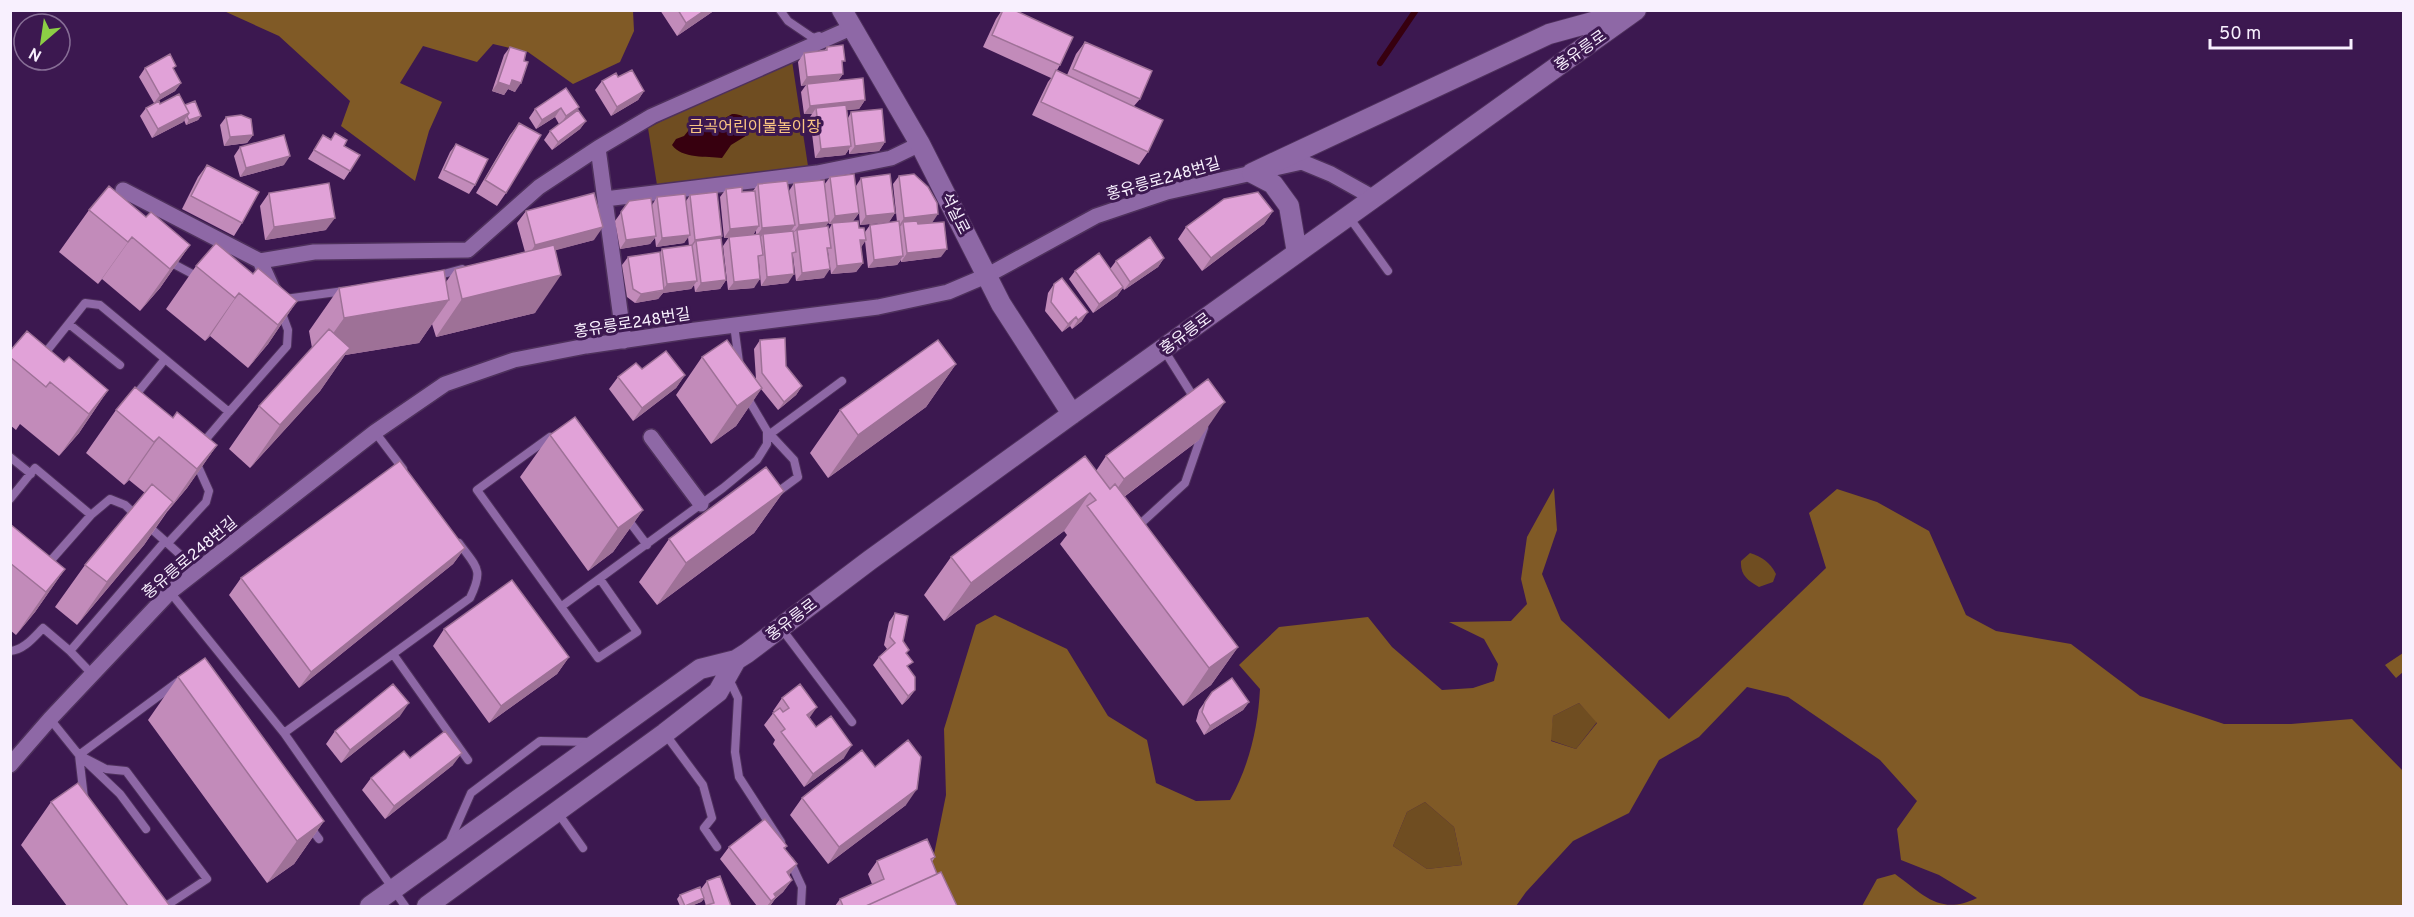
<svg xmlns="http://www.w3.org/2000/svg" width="2414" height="917" viewBox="0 0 2414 917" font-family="Overpass,'Noto Sans KR',sans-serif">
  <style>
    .green { fill: #6f4d21 }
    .forest { fill: #805a26; fill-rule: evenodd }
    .water { fill: #37000f }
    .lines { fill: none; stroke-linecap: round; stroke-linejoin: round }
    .stream { stroke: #37000f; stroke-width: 6 }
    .service-casing { stroke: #4e305c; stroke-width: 10 }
    .minor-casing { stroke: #4e305c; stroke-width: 18 }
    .tertiary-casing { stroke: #4e305c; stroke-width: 22 }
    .service { stroke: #8e68a6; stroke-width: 8 }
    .minor { stroke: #8e68a6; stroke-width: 15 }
    .tertiary { stroke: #8e68a6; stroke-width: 20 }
    .wall { fill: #c28bba; fill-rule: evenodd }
    .shaded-wall { fill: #9e7197 }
    .building { fill: #e1a2d8; stroke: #9e7197; stroke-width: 1.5 }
    .labels { text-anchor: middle; stroke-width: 6; stroke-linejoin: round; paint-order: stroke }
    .street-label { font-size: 16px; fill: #f8f0fe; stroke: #3c1850 }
    .park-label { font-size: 16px; fill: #fac583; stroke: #3c1850 }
  </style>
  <rect width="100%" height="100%" fill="#3c1850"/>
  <path class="green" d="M792,61L808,166L657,185L648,128L719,92Z
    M1750,553C1762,557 1770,562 1776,574L1773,582L1759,587C1748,581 1740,575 1741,561Z
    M1579,703L1597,722L1576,749L1550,740L1553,716Z
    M1425,802L1454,827L1462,865L1427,869L1393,846L1407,812Z"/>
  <path class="forest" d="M224,11H633L634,31L620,62L573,84L528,52L493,44L477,62L423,46L400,83L442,102L429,131L415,181L341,126L350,101L279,36Z
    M1554,488L1557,530L1542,574L1561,620L1669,719L1826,568L1809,513L1837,489L1877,502L1929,531L1966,615L1996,631L2071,644L2140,696L2224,724H2291L2352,719L2403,771V906H1862L1877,879L1895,874C1924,895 1940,916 1977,898L1939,875L1901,860L1897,829L1917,801L1880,760L1788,697L1747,687L1699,737L1659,760L1629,813L1573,841L1526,892L1516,906H946L931,869L946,795L944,729L976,625L995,615L1067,649L1108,716L1147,740L1156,783L1196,801L1230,800C1249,766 1258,728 1260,689L1239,665L1279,627L1368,617L1392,647L1442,690L1473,688L1494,681L1498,664L1484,639L1449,622L1511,621L1527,604L1521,579L1527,537ZM1579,703L1597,723L1576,749L1551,741L1553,716ZM1425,802L1454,827L1462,865L1427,869L1393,846L1407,812Z
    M2403,653V672L2396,678L2385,665Z"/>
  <path class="water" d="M732,114C745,114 752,121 749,134L731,145L722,158C707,156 682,159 672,145L676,139L684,136L693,125L700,122L717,123Z"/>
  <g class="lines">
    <path class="stream" d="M1380,63L1416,10"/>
    <g class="service-casing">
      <path id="service" d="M780,10L788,21L813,38L819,36
        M1349,217L1388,271
        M168,261L200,278
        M436,276L462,269
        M285,299L344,291
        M69,324L120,365
        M734,325L739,362
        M1164,350L1196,401
        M42,357L85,303L100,305L229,412L201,445
        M134,397L165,359
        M229,412L287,346L288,330L281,311
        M767,431L794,460L798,477L775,494
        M375,432L403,469
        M770,434L842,381
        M552,439L550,437L477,490L598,658L637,632L600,579
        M10,457L31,474
        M10,499L35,468L91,515
        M626,517L647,545
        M146,524L165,541
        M1137,527L1185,483L1204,428
        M168,543L206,502L209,491L196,462
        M46,566L91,515L110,499L125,505L137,516
        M170,592L284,733
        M562,606L723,488L757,460L767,444V431L747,397
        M781,628L852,722
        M10,651C24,650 34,637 43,628L70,651L92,674
        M70,651L165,541L197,570
        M393,654L468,760
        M729,679L738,698L735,752L739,777L781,842
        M50,719L79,755L120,794L146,829
        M666,735L703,785L712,818L704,828L717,847
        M79,755L179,681
        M79,755L106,769L126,771L207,879L166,906
        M79,755L84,798
        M558,813L583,848
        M310,827L319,839
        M449,843L471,793L540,741L592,742
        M790,861L802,887L801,906
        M405,906L284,733L470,598C484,569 477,568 459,543"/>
    </g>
    <g class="minor-casing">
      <path id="minor" d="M598,148L652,116L851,28
        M123,190L260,261L274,292
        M605,199L817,173L891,158L920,144
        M260,261L314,252L468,250L539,187L598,148L624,341
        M651,437L701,504
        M10,765L50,719L170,592L375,432L445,384L514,360L586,346L688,331L878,307L948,292L988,275L1096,216L1167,192L1302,162L1331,174L1374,198"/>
    </g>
    <g class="tertiary-casing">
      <path id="tertiary" d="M842,10L920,144L1001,304L1072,414
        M1252,173L1549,34L1622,14
        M1252,173L1273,184L1289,206L1297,253
        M370,906L700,669L736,660L747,653L870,560L1072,414L1636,10
        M427,906L665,733L718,692L736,660"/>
    </g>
    <use href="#service" class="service"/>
    <use href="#minor" class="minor"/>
    <use href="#tertiary" class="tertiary"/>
  </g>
  <path class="wall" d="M660,10H715L677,36Z
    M1002,10H1014L1060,65L1057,70L1067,75L1076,54L1085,42L1140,99L1134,106L1148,152L1139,165L1032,115L1048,82L1051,78L983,47L996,19Z
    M510,47L524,61L515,92L508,89L504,95L492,91L504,55Z
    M827,47L842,65L843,74L838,81L865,100L859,109L847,110L848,118L851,112L885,142L879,151L849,154V149L845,155L815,158L810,117L812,114H804L801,92L806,85L801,86L798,62L804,53L824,51Z
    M145,68L174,70L181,83L175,91L154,103L139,77Z
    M618,77L644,91L638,100L611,116L595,90L602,81Z
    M160,104L185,105L201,116L198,120L186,125L184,120L183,122L152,138L140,116L146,108Z
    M579,107L576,112L586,121L580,129L552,150L544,140L550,131L559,124L555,117L536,129L529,118L535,109Z
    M226,117L253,135L247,143L224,146L220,125Z
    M519,123L506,193L497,206L476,193L510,135Z
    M335,133L344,146L350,171L344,180L308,159L323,135L331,139Z
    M456,144L475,185L469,194L438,178L450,152Z
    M240,147L284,165L240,177L234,156Z
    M207,165L242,223L234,236L182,209L198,177Z
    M899,176L932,223L941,257L901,262V260L897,265L868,268L865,241L861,247L863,263L856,272L831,274L828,252L824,278L796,281L793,256L788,283L761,286L759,263L754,288L728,290L723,246L729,237L756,235V230L753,235L724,238L720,197L726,189L742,192L753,191L758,184L789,191L794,183L824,185L830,177L856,186L861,178L895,213L889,222L860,225L859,213L853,221L859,228L865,232L870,225L897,222L893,184ZM828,222L829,224H832L829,229L825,226Z
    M269,193L326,230L265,240L260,206Z
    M690,195L722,236L721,238L726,280L720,289L695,292L694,285L691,289L663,293L658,299L635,303L627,297L622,265L628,257L660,253L662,249L689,246L688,237L684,243L656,247L655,238L650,244L620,249L615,221L629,201L652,205L657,197L686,201Z
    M89,210L146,217L190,245L160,288L140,311L102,279L98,284L59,252Z
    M526,211L594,240L555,250L535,313L436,337L432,324L419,343L345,355L320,391L250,468L229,449L259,406L312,348L309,331L339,288L446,282L455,269L525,252L517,223Z
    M1273,211L1264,224L1202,271L1178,239L1186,227Z
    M1164,258L1158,267L1124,290L1123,288L1117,296L1093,313L1069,279L1075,271L1110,269L1116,261Z
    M196,266L253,274L297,301L268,344L248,368L210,336L205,341L166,309Z
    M1054,284L1082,321L1072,329L1070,326L1062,332L1045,311L1048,293Z
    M760,340L786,366L802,386L796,395L778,410L761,389L736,426L711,444L676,395L702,357L756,379L754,349Z
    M10,351L64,362L108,390L79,433L59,456L20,424L16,430L10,425Z
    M956,364L926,407L828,478L810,453L840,410Z
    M642,369L685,375L676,388L633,421L609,389L618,377Z
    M116,410L173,418L217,445L187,488L167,512L144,545L77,625L55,607L85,565L145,493L129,480L124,485L86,453Z
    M550,435L643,510L613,552L588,571L520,477Z
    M1199,440L1124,497L1238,647L1211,685L1183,706L1060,544L1067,535L1064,531L944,621L924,595L951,557L1096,471L1106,456Z
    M784,491L754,533L657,605L639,582L669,539Z
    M10,524L65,569L35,612L16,635L10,630Z
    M465,548L453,564L299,688L229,595L241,578Z
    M895,613L906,654L908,668L915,690L909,698L902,705L873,665L879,657L887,649L884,645L889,622Z
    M444,629L569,657L557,674L489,723L433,646Z
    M178,677L324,821L294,864L267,883L148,720Z
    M1212,692L1249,702L1243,710L1204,735L1196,721L1199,710Z
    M782,698L810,718L816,727L844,758L804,787L773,744L775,740L764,725L774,712L773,711Z
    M400,716L341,763L326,744L335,731Z
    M453,765L385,819L362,790L371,778Z
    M802,798L906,805L828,864L790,815Z
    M51,802L170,906H67L21,845Z
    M787,846L785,849L797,864L789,875L792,880L783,892L775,899L770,906H757L720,859L729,847Z
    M935,857L932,862L937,874L957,906H835L840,899L872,884L868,874L877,861Z
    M707,881L731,906H706L704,899L701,902L691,906H680L677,899L680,895L701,889Z"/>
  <path class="shaded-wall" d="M705,10H715L677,36L686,23Z
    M843,74L837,82L807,84L806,85L801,86L807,77Z
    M512,80L521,83L515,92L508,89L504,95L492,91L498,82Z
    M181,83L175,91L154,103L160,95Z
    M644,91L638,100L611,116L617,107Z
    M865,100L859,109L817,113L816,108L812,114H804L810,106Z
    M579,107L573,116L560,125L566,116Z
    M561,108L555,117L536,129L542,120Z
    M189,113L183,122L152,138L158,129Z
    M201,116L198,120L186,125L189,120Z
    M586,121L580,129L552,150L558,142Z
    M253,135L247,143L224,146L230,137Z
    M885,142L879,151L849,154L855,146Z
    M851,146L845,155L815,158L821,149Z
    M290,156L284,165L240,177L246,168Z
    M1273,211L1264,224L1202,271L1211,258Z
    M859,213L853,221L829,224L835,216Z
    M895,213L889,222L860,225L866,216Z
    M938,214L932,223L904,226L903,222L901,226L898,227L904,218Z
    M335,218L326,230L265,240L274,227Z
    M829,222L823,230H797L793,233L799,225Z
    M795,225L789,234H763L761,237H756L762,228Z
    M759,226L753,235L724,238L730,229Z
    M603,227L594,240L527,258L535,245Z
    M690,235L684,243L656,247L662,238Z
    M656,236L650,244L620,249L626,240Z
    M722,236L716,245L696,241L691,248H689L695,240Z
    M132,237L102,279L98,284L128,242Z
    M860,240H866L860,249Z
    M190,245L160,288L140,311L170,269Z
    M947,249L941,257L901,262L907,253Z
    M903,256L897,265L868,268L874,260Z
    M1164,258L1158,267L1124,290L1130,282Z
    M863,263L856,272L831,274L837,266Z
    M830,269L824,278L796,281L802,273Z
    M794,274L788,283L761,286L767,277Z
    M561,275L535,313L436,337L462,299Z
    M760,279L754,288L728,290L734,282Z
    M726,280L720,289L695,292L701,283Z
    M697,281L691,289L663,293L658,299L635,303L641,294L662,291L667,284Z
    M1123,287L1117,296L1093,313L1099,304Z
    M239,293L210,336L205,341L235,298Z
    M449,300L419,343L345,355L320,391L250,468L280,425L314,360L344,318Z
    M297,301L268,344L248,368L278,325Z
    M1088,312L1082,321L1072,329L1078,320Z
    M1076,317L1070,326L1062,332L1068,324Z
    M956,364L926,407L828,478L858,435Z
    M685,375L676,388L633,421L642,408Z
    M802,386L796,395L778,410L784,402Z
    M762,388L736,426L711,444L737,406Z
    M108,390L79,433L59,456L89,414Z
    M1225,402L1199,440L1097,517L1124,479Z
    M159,437L129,480L124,485L154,442Z
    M217,445L187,488L167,512L197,469Z
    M784,491L754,533L657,605L686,563Z
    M1090,493L1064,531L944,621L971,583Z
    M173,502L144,545L77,625L107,582Z
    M643,510L613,552L588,571L618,528Z
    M465,548L453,564L299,688L311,672Z
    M65,569L35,612L16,635L46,592Z
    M1238,647L1211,685L1183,706L1209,668Z
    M569,657L557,674L489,723L501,706Z
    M915,690L909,698L902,705L908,696Z
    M1249,702L1243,710L1204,735L1210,726Z
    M409,703L400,716L341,763L350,750Z
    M817,707L808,720L807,715Z
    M852,745L844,758L804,787L813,774Z
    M462,753L453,765L385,819L394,806Z
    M917,789L906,805L828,864L839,847Z
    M324,821L294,864L267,883L297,841Z
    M797,864L788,877L787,872Z
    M792,880L783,892L775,899L770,906H767L771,901L774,894Z
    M704,898L701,902L691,906H684Z"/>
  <path class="building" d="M678,10H705L686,23Z
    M1003,10H1014L1073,37L1060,65L992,35Z
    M1085,42L1152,71L1140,99L1073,69Z
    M843,45L845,61H842L843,74L807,77L804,53L827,50V47Z
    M510,47L526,52L524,61L528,62L521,83L512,80L510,86L498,82Z
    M170,54L176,66L173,68L181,83L160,95L145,68Z
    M632,70L644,91L617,107L602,81L616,73L618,77Z
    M1056,70L1163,120L1148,152L1041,102Z
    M863,78L865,100L810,106L807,84Z
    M566,88L579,107L566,116L561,108L542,120L535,109Z
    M179,94L189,113L158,129L146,108L159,101L160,104Z
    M195,101L201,116L189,120L187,116L189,113L185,105Z
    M846,105L851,146L821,149L816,108Z
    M882,109L885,142L855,146L851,112Z
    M578,110L586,121L558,142L550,131Z
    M241,115L251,119L253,135L230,137L226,117Z
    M519,123L541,135L506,193L485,180Z
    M335,133L347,140L344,146L360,155L350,171L314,150L323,135L331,140Z
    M284,135L290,156L246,168L240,147Z
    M456,144L488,159L475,185L444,170Z
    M207,165L259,192L242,223L191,196Z
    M854,174L859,213L835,216L830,177Z
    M890,174L895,213L866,216L861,178Z
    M914,174L928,187L937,203L938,214L904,218L899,176Z
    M824,180L829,222L799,225L794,183Z
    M787,181L795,225L762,228L758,184Z
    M329,183L335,218L274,227L269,193Z
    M109,186L146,217L151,212L190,245L170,269L132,237L128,242L89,210Z
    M742,187V192L755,191L759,226L730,229L726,189Z
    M717,192L722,236L695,240L690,195Z
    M1258,192L1273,211L1211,258L1186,227L1224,199Z
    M594,193L603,227L535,245L526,211Z
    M685,194L690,235L662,238L657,197Z
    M651,198L656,236L626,240L621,212L629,201Z
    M858,221L859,228H864L866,240H860L863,263L837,266L832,223Z
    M899,221L903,256L874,260L870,225Z
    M917,221L918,224L944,222L947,249L907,253L903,222Z
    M828,226L831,248H827L830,269L802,273L797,230Z
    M793,231L796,252L792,253L794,274L767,277L763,234Z
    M760,234L763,255L758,256L760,279L734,282L729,237Z
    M1150,237L1164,258L1130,282L1116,261Z
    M721,238L726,280L701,283L696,241Z
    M216,243L253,274L258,268L297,301L278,325L239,293L235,298L196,266Z
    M554,245L561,275L462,299L455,269Z
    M692,245L697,281L667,284L662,249Z
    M660,252L664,290L641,294L633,289L628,257Z
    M1099,253L1123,287L1099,304L1075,271Z
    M444,270L449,300L344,318L339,288Z
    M1062,278L1088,312L1078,320L1076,317L1068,324L1051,302L1054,284Z
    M329,329L350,348L280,425L259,406Z
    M27,331L64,362L69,357L108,390L89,414L50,382L46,387L10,357V351Z
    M785,338L786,366L802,386L784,402L762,373L760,340Z
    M727,340L762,388L737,406L702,357Z
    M938,340L956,364L858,435L840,410Z
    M666,351L685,375L642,408L618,377L636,363L642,369Z
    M1208,379L1225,402L1124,479L1106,456Z
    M135,387L173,418L177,412L217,445L197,469L159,437L154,442L116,410Z
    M575,417L643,510L618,528L550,435Z
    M1085,456L1110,489L1115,484L1238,647L1209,668L1087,506L1096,500L1090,493L971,583L951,557Z
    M400,461L465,548L311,672L241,578Z
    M766,467L784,491L686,563L669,539Z
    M152,484L173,502L107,582L85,565Z
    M10,524L65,569L46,592L10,563Z
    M512,580L569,657L501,706L444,629Z
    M895,613L908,616L903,641L909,650L906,653L913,662L907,666L915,677V690L908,696L879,657L895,643L890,637Z
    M205,658L324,821L297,841L178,677Z
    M1232,678L1249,702L1210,726L1202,712L1205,702L1212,692Z
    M393,684L409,703L350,750L335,731Z
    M800,684L817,707L807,715L816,727L831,716L852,745L813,774L781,732L785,729L773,713L780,708L783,712L789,708L782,698Z
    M445,731L462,753L394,806L371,778L404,751L410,758Z
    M908,740L921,757L917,789L839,847L802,798L862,750L875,767Z
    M78,783L170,906H128L51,802Z
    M765,819L787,846L784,848L797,864L787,872L792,880L774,894L776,897L771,901L729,847Z
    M927,839L935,857L931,859L937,874L866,906H843L840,899L884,879L877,861Z
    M941,872L957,906H866Z
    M720,876L731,906H704L714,903L707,881Z
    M700,887L704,898L685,906L680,895Z"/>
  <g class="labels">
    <g class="street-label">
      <text transform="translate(1580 50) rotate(-35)" y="6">홍유릉로</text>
      <text transform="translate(1163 178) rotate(-16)" y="6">홍유릉로248번길</text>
      <text transform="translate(956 213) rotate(63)" y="6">석실로</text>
      <text transform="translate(632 322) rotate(-9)" y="6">홍유릉로248번길</text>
      <text transform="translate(1185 333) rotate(-36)" y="6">홍유릉로</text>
      <text transform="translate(189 557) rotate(-40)" y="6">홍유릉로248번길</text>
      <text transform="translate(791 619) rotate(-37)" y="6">홍유릉로</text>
    </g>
    <g class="park-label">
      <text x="755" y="132">금곡어린이물놀이장</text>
    </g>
  </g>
  <rect width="2414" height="917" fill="none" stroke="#f8f0fe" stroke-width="24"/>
  <g transform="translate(42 42) rotate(209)"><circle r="28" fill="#3c1850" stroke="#876e96" stroke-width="1.5"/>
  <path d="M0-4.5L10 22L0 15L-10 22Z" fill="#8cce45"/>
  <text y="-9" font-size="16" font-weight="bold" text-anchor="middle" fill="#f8f0fe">N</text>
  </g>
  <path d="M2210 39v9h141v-9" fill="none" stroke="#f8f0fe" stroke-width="3"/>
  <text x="2219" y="39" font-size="18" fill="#f8f0fe" stroke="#3c1850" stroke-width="4.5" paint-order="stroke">50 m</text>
</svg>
